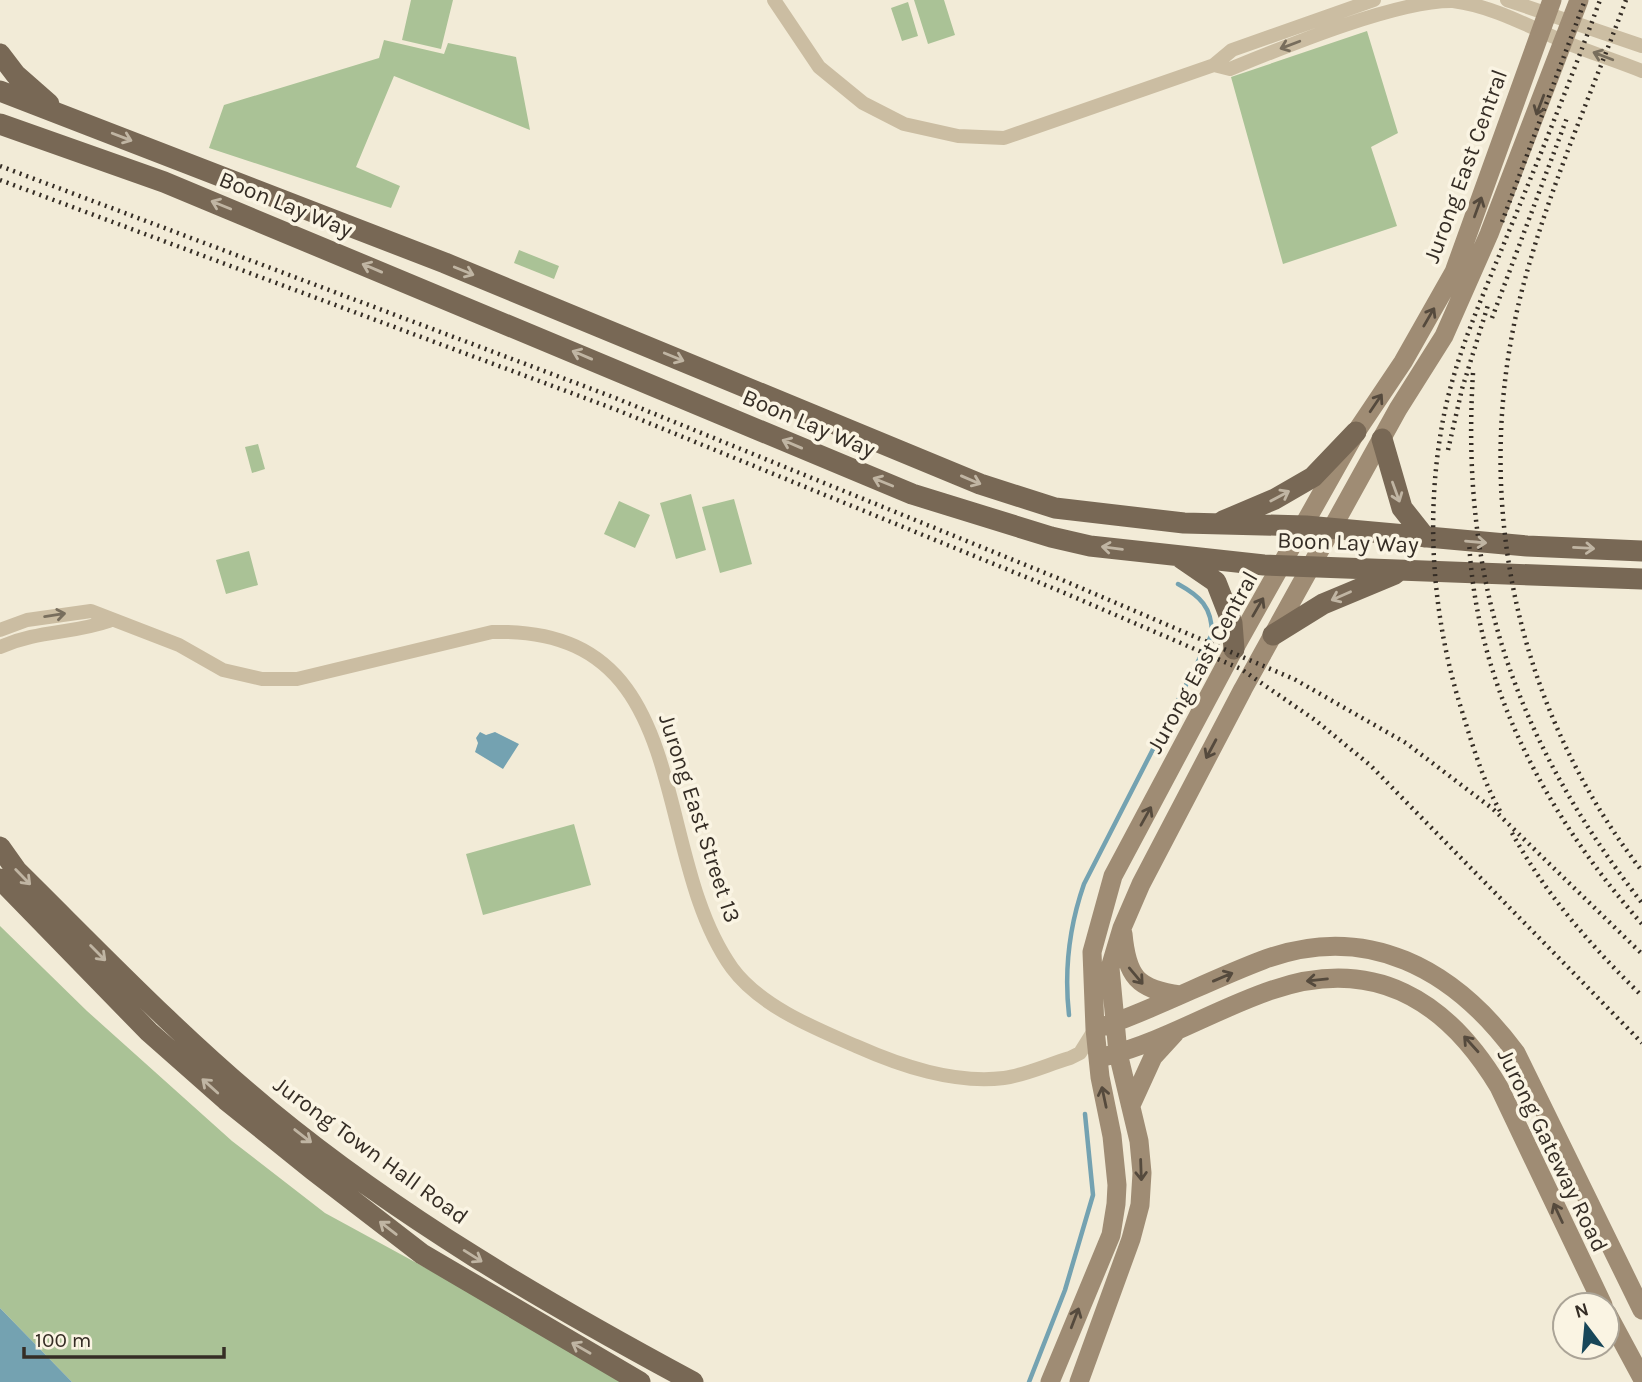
<svg xmlns="http://www.w3.org/2000/svg" width="1642" height="1382" viewBox="0 0 1642 1382" font-family="Karla,sans-serif">
  <style>
    .green { fill: #aac296 }
    .water { fill: #74a2b1 }
    .lines { fill: none; stroke-linecap: round; stroke-linejoin: round }
    .stream { stroke: #74a2b1; stroke-width: 4.5 }
    .street { stroke: #cbbda2; stroke-width: 14 }
    .secondary { stroke: #9f8c74; stroke-width: 19 }
    .primary { stroke: #786855; stroke-width: 21 }
    .rail { stroke: #352d25; stroke-width: 4.5; stroke-dasharray: 2 5; stroke-linecap: butt }
    .oneway { stroke: #786e5d }
    .oneway2 { stroke: #554a3d }
    .oneway3 { stroke: #c0b5a3 }
    .labels { text-anchor: middle; stroke-width: 7; stroke-linejoin: round; paint-order: stroke }
    .street-label { font-size: 23px; fill: #352d25; stroke: #faf4e3 }
  </style>
  <rect width="100%" height="100%" fill="#f2ebd7"/>
  <path class="green" d="M411,0H453L441,49L402,40Z
    M914,0H944L955,35L928,44Z
    M908,2L918,36L902,41L891,8Z
    M1367,31L1398,133L1371,147L1397,226L1283,264L1231,77Z
    M384,40L444,54L448,43L516,57L530,130L394,76L356,167L400,186L391,208L209,148L224,105L379,58Z
    M519,250L559,266L554,279L514,263Z
    M258,444L265,469L252,473L245,447Z
    M691,494L706,550L676,559L660,503Z
    M734,499L752,564L720,573L702,507Z
    M619,501L650,515L635,548L604,534Z
    M249,551L258,585L226,594L216,560Z
    M574,824L591,885L483,915L466,854Z
    M0,926L87,1011L232,1141L325,1213L635,1382H72L0,1308Z"/>
  <path class="water" d="M480,732L486,735L495,732L519,744L503,769L475,752L478,743L476,738Z
    M0,1308L72,1382H0Z"/>
  <g class="lines">
    <path class="stream" d="M1069,1015C1064,970 1069,927 1084,884L1212,634C1212,607 1200,596 1178,584
      M1029,1382L1065,1290L1093,1195L1085,1114"/>
    <path class="street" d="M774,0L819,67L863,103L904,124L958,136L1004,138L1214,65L1232,50L1374,0
      M1507,0L1642,46
      M1214,65L1230,69C1284,47 1397,0 1453,1C1493,6 1530,27 1567,43C1592,53 1617,61 1642,71
      M0,630L27,620L91,611L179,645L223,670L262,679H297L492,632C699,626 647,849 732,968C760,1006 814,1028 856,1046C901,1066 954,1084 1004,1078C1026,1075 1049,1064 1070,1058L1080,1053L1095,1029
      M0,647C39,630 72,634 109,621"/>
    <path class="secondary" d="M1123,934C1127,977 1137,989 1180,995
      M1105,1026C1159,1007 1210,980 1263,960C1367,921 1454,969 1516,1053L1642,1310
      M1107,1056C1165,1041 1216,1009 1272,990C1374,955 1447,1000 1499,1087L1603,1305
      M1132,1103L1153,1057L1175,1033
      M1607,1313L1642,1378
      M1050,1382L1111,1235L1116,1204L1117,1185L1112,1136L1100,1077L1095,1029L1092,952L1113,876L1234,649L1356,432L1403,362L1454,272L1552,0
      M1079,1382L1131,1239L1140,1205L1142,1173L1139,1141L1118,1053L1110,968L1122,928L1141,884L1243,689L1398,409L1444,336L1489,234L1579,0"/>
    <path class="primary" d="M0,54L16,75L49,104
      M0,91L445,263L980,484L1055,508L1184,523L1306,526L1527,546L1642,551
      M0,124L164,182L912,494L1051,537L1090,546L1264,565L1642,579
      M1382,439L1402,508L1425,537
      M1223,521L1275,499L1313,477L1356,432
      M1181,558L1216,582L1232,623L1234,649
      M1273,635L1323,604L1395,574
      M0,847L17,871C100,953 180,1037 270,1111C400,1218 546,1303 693,1382
      M0,879L149,1032L226,1100L313,1170L422,1254L640,1382"/>
    <path class="rail" d="M1626,0C1592,92 1551,184 1525,279C1468,484 1512,703 1642,871
      M0,166L613,397L1060,579L1294,679L1406,743L1493,809L1642,954
      M0,180L617,410L1060,591L1241,669L1315,720L1370,765L1642,1043
      M1502,222L1585,0
      M1492,318L1568,115
      M1473,373C1460,581 1515,740 1642,903
      M1448,450L1462,389L1488,305
      M1469,540C1476,686 1547,816 1642,924
      M1500,811C1482,779 1472,743 1461,708C1432,616 1425,515 1443,420C1455,356 1483,296 1507,236C1539,158 1571,80 1600,0
      M1512,833C1546,895 1592,947 1642,996"/>
  </g>
  <defs><path id="oneway-shaft" d="M-6 0H5M1.5-3L5.5 0L1.5 3" fill="none" stroke-width="1.6" stroke-linecap="round" stroke-linejoin="round" transform="scale(1.75)"/></defs>
  <g class="oneway">
    <use href="#oneway-shaft" transform="translate(1290 45) rotate(159)"/>
    <use href="#oneway-shaft" transform="translate(1603 56) rotate(-159)"/>
    <use href="#oneway-shaft" transform="translate(55 615) rotate(-9)"/>
  </g>
  <g class="oneway2">
    <use href="#oneway-shaft" transform="translate(1540 105) rotate(111)"/>
    <use href="#oneway-shaft" transform="translate(1478 207) rotate(-70)"/>
    <use href="#oneway-shaft" transform="translate(1429 317) rotate(-60)"/>
    <use href="#oneway-shaft" transform="translate(1376 403) rotate(-56)"/>
    <use href="#oneway-shaft" transform="translate(1258 607) rotate(-60)"/>
    <use href="#oneway-shaft" transform="translate(1211 749) rotate(118)"/>
    <use href="#oneway-shaft" transform="translate(1146 816) rotate(-61)"/>
    <use href="#oneway-shaft" transform="translate(1136 976) rotate(50)"/>
    <use href="#oneway-shaft" transform="translate(1223 977) rotate(-23)"/>
    <use href="#oneway-shaft" transform="translate(1317 980) rotate(174)"/>
    <use href="#oneway-shaft" transform="translate(1471 1044) rotate(-132)"/>
    <use href="#oneway-shaft" transform="translate(1104 1097) rotate(-102)"/>
    <use href="#oneway-shaft" transform="translate(1141 1170) rotate(88)"/>
    <use href="#oneway-shaft" transform="translate(1558 1213) rotate(-115)"/>
    <use href="#oneway-shaft" transform="translate(1075 1318) rotate(-69)"/>
  </g>
  <g class="oneway3">
    <use href="#oneway-shaft" transform="translate(122 137) rotate(21)"/>
    <use href="#oneway-shaft" transform="translate(221 205) rotate(-158)"/>
    <use href="#oneway-shaft" transform="translate(372 268) rotate(-157)"/>
    <use href="#oneway-shaft" transform="translate(464 271) rotate(22)"/>
    <use href="#oneway-shaft" transform="translate(582 355) rotate(-157)"/>
    <use href="#oneway-shaft" transform="translate(674 357) rotate(22)"/>
    <use href="#oneway-shaft" transform="translate(792 444) rotate(-157)"/>
    <use href="#oneway-shaft" transform="translate(971 480) rotate(23)"/>
    <use href="#oneway-shaft" transform="translate(883 482) rotate(-158)"/>
    <use href="#oneway-shaft" transform="translate(1396 492) rotate(70)"/>
    <use href="#oneway-shaft" transform="translate(1280 496) rotate(-28)"/>
    <use href="#oneway-shaft" transform="translate(1476 542) rotate(5)"/>
    <use href="#oneway-shaft" transform="translate(1112 548) rotate(-173)"/>
    <use href="#oneway-shaft" transform="translate(1584 548) rotate(3)"/>
    <use href="#oneway-shaft" transform="translate(1341 596) rotate(156)"/>
    <use href="#oneway-shaft" transform="translate(23 877) rotate(46)"/>
    <use href="#oneway-shaft" transform="translate(98 953) rotate(45)"/>
    <use href="#oneway-shaft" transform="translate(210 1086) rotate(-138)"/>
    <use href="#oneway-shaft" transform="translate(303 1136) rotate(38)"/>
    <use href="#oneway-shaft" transform="translate(388 1228) rotate(-142)"/>
    <use href="#oneway-shaft" transform="translate(473 1256) rotate(32)"/>
    <use href="#oneway-shaft" transform="translate(581 1348) rotate(-150)"/>
  </g>
  <g class="labels">
    <g class="street-label">
      <text transform="translate(1465 166) rotate(-70)" y="8">Jurong East Central</text>
      <text transform="translate(286 204) rotate(22)" y="8">Boon Lay Way</text>
      <text transform="translate(809 423) rotate(23)" y="8">Boon Lay Way</text>
      <text transform="translate(1348 542) rotate(2)" y="8">Boon Lay Way</text>
      <text transform="translate(1202 662) rotate(-61)" y="8">Jurong East Central</text>
      <text transform="translate(700 818) rotate(72)" y="8">Jurong East Street 13</text>
      <text transform="translate(371 1150) rotate(36)" y="8">Jurong Town Hall Road</text>
      <text transform="translate(1553 1150) rotate(64)" y="8">Jurong Gateway Road</text>
    </g>
  </g>
  <g transform="translate(1586 1326) rotate(344)"><circle r="33" fill="#faf4e3" stroke="#aba497" stroke-width="2"/>
  <path d="M0-5L12 26L0 18L-12 26Z" fill="#184759"/>
  <text y="-10" font-size="19" font-weight="bold" text-anchor="middle" fill="#352d25">N</text>
  </g>
  <path d="M24 1347v10h200v-10" fill="none" stroke="#352d25" stroke-width="3.5"/>
  <text x="35" y="1347" font-size="21" fill="#352d25" stroke="#faf4e3" stroke-width="5" paint-order="stroke">100 m</text>
</svg>
